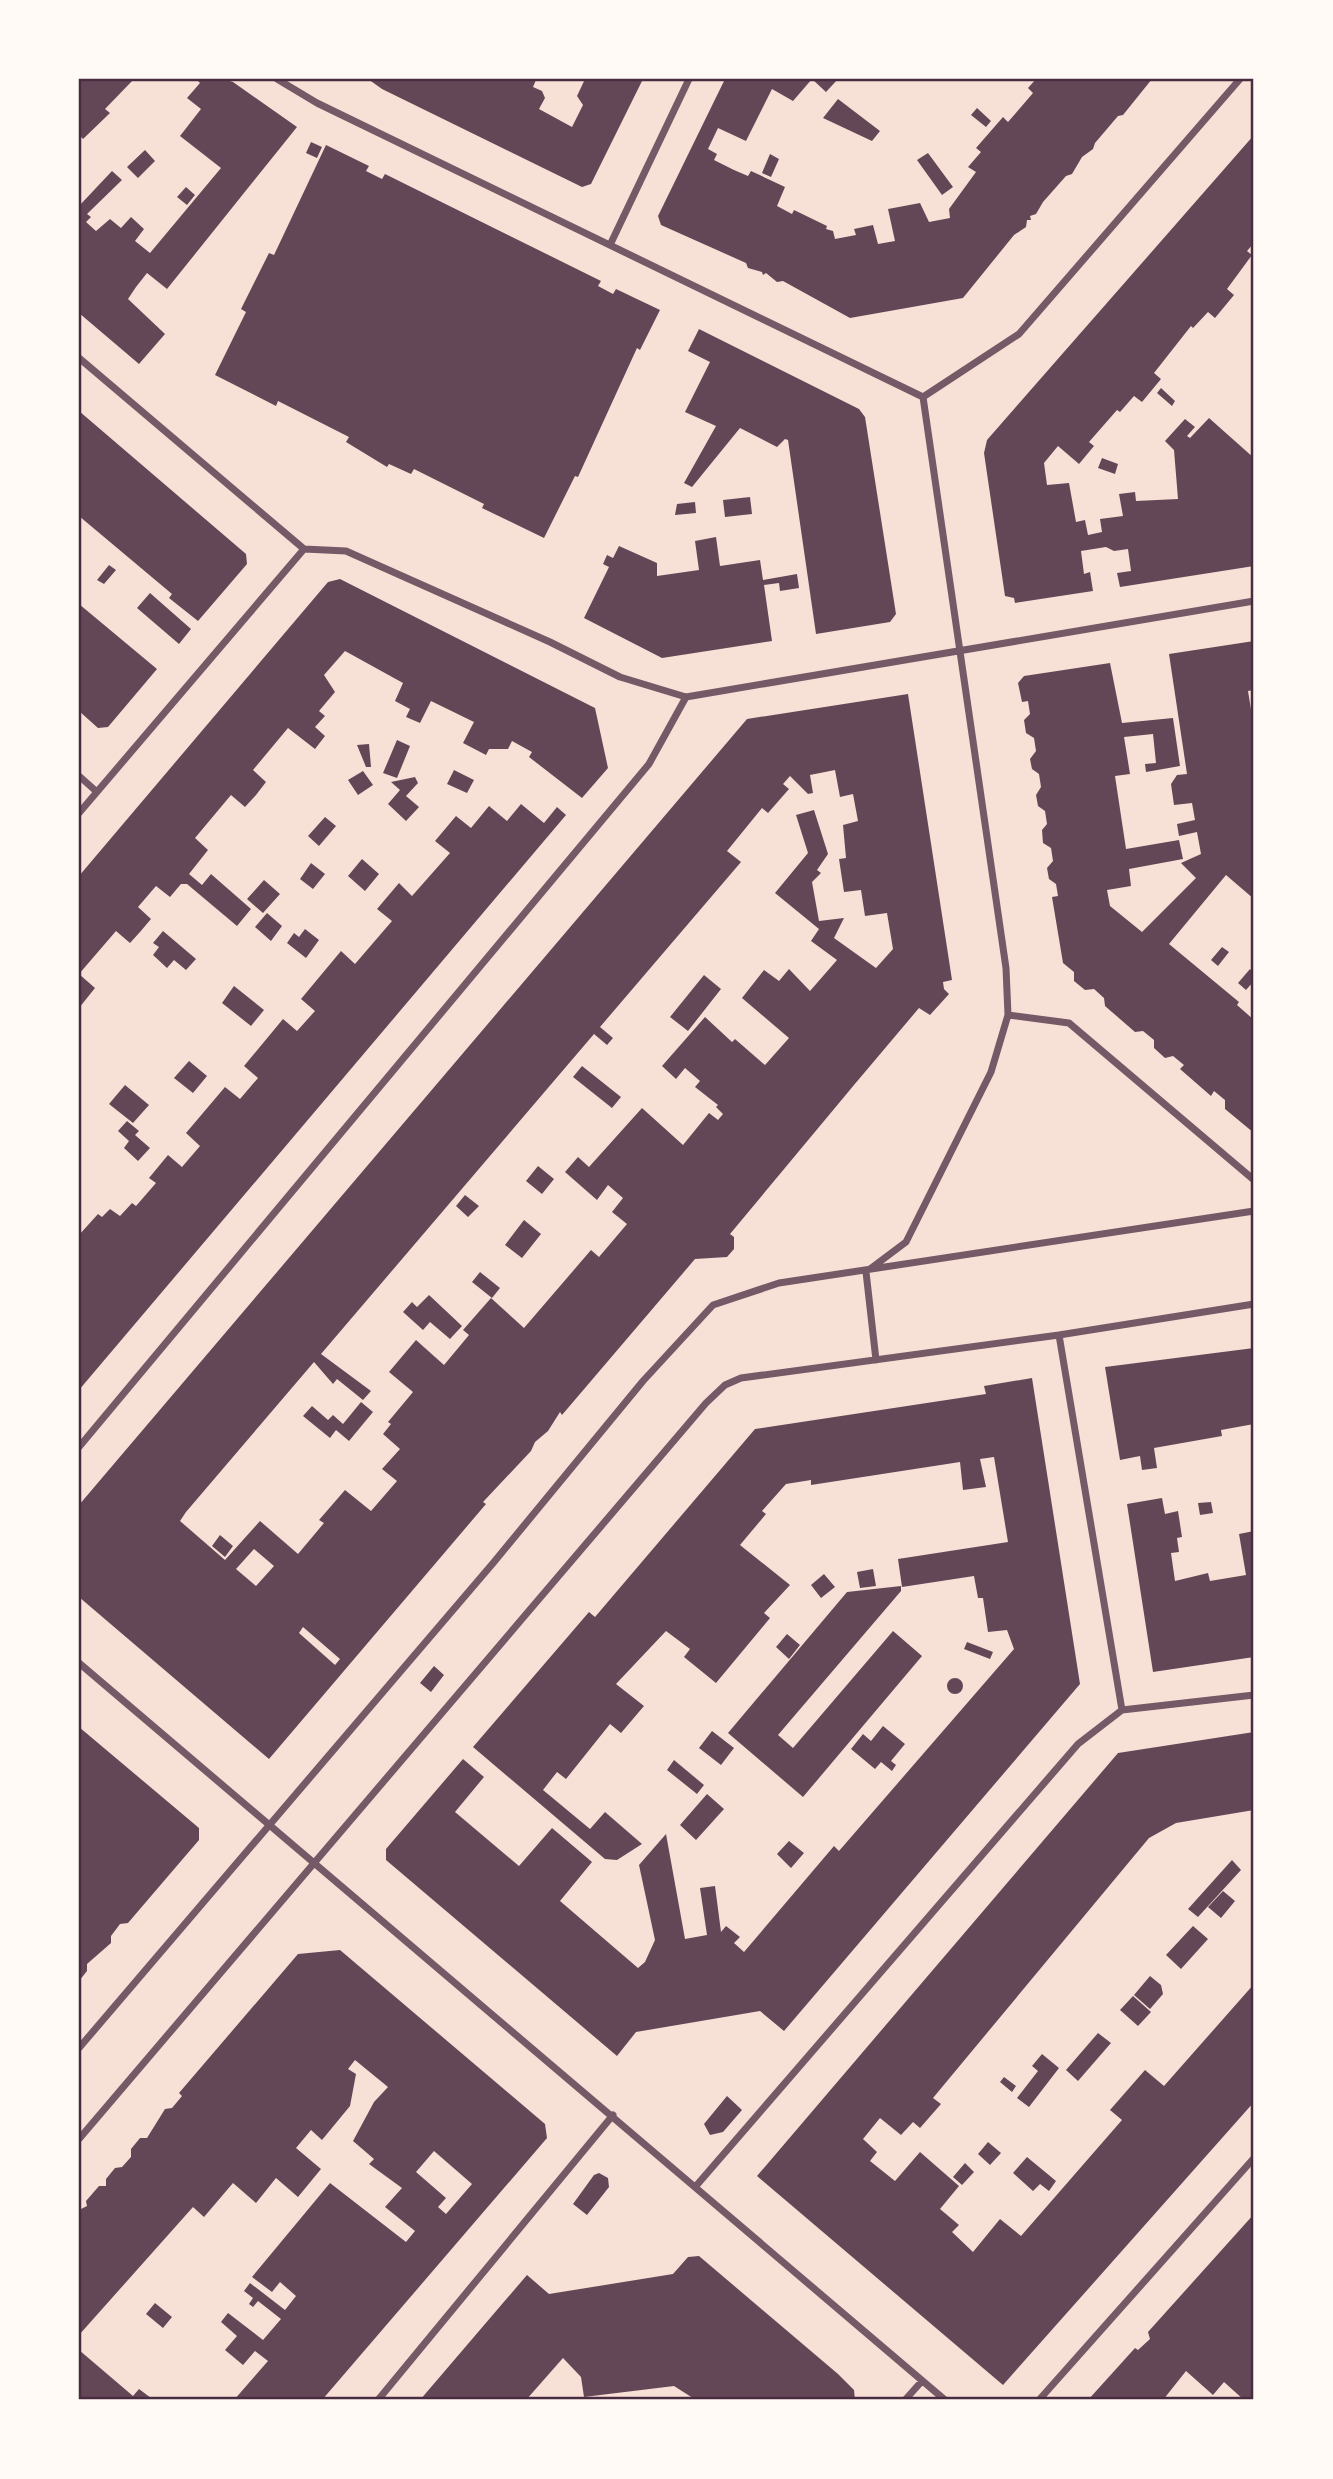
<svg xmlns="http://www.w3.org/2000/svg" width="1333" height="2479" viewBox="0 0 1333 2479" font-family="'Space Grotesk',sans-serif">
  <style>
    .building { fill: #644757; fill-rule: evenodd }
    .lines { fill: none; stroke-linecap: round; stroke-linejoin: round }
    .minor { stroke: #755966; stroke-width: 7 }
    .neatline { fill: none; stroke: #4a2c40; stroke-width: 2.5 }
  </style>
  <rect width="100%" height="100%" fill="#f7e1d7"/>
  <path class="building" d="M79,79H134L105,109L110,113L83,139L79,135Z
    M196,79H224L233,82L297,127L167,289L147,273L136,287L128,299L165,334L139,364L79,313V206L112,171L122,180L87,214L91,217L86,222L96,231L110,219L121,228L131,217L144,229L135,241L150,253L221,168L180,136L201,109L187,98L200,83Z
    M368,79H533L536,80L533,87L542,91L545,98L539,109L572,127L583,105L577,96L585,79H643L591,184L582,187L382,89Z
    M725,79H838L826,92L812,79L793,101L772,89L746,141L718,128L708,149L717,154L714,160L734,170L748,176L751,171L785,187L777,206L792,214L794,210L827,226L826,229L833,231L835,239L856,235L854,229L873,225L878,244L895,241L888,209L920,203L929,222L950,218L949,209L976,172L968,167L981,152L976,148L1003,117L1008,122L1021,107L1033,93L1028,88L1036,79H1152L1123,115L1118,116L1095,143L1093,149L1082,157L1072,174L1066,176L1043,202L1036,214L1030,216L1031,220H1027L1026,227L1014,235L963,298L850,318L783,281L777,282L766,273L763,275L762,272L748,268L746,263L661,225L658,216Z
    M838,99L880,131L872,141L823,118Z
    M977,108L991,121L986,127L971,115Z
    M1254,135V243L1247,251L1252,255L1227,289L1234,295L1215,318L1208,312L1193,328L1191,326L1154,373L1161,379L1142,402L1134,396L1120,412L1117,410L1089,442L1094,446L1079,464L1058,446L1044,463L1047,485L1069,483L1076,522L1085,520L1088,535L1102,532L1100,519L1123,516L1119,494L1135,492L1136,501L1178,499L1174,450L1165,441L1185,419L1195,427L1187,436L1190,438L1209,418L1254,458V566L1120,587L1117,573L1131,571L1128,549L1114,551L1106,547L1081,551L1084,574L1090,572L1093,591L1015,603L1014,598L1005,596L984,453L987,440Z
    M311,142L322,147L317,158L306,153Z
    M326,145L369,166L366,171L382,179L385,174L601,281L598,286L613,294L616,289L660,310L640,350L637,348L578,477L575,476L544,538L482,508L484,504L414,469L411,474L389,464L387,467L346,442L349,437L278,401L276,406L215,375L246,312L241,309L269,253L274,255Z
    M145,150L155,161L138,178L127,167Z
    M928,153L953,187L942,195L917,160Z
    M770,154L779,159L771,177L762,173Z
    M186,187L195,195L187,205L177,197Z
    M699,329L859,409L865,417L896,614L890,622L816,634L788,440L785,439L777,447L740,428L692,487L684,483L716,426L685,412L710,362L688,351Z
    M1161,388L1175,401L1172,406L1157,393Z
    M79,411L246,554L247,564L198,621L169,598L172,594L79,516Z
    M1102,458L1118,464L1115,474L1098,468Z
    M750,497L752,514L725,517L723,500Z
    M695,502L696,513L675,515L677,504Z
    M716,537L720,566L760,560L763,580L797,574L799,588L780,591L779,583L764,585L772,641L662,658L584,618L609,567L603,564L607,555L613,558L619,546L657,563V576L699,570L695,541Z
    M109,565L116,570L104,584L97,580Z
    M340,579L595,708L608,768L582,798L529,757L532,752L512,741L508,749H489L486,755L463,743L474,722L431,701L420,723L406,717L410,709L395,701L403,683L345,651L324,675L335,692L319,711L325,716L315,727L325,736L315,749L288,728L253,770L266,782L256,795L245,807L231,795L195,838L208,850L189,874L202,885L211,874L251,909L237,926L187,884H181L170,897L156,886L138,907L151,919L140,932L130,943L116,931L79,974V876L328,582Z
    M150,593L191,629L179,644L137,608Z
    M79,604L157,669L108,727L98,728L79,711Z
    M1254,641V690L1248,691L1254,728V899L1226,875L1169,944L1239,1002L1237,1005L1254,1020V1133L1225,1109V1100L1214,1091L1211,1096L1180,1069L1184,1065L1173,1056L1165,1058L1154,1048V1040L1143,1031L1135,1032L1105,1006L1104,998L1094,989L1085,990L1074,981V972L1063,963L1052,897L1058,896L1056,884L1049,879L1047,868L1053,861L1051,848L1043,843L1042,830L1047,824L1045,811L1038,806L1036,795L1041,787L1039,774L1032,769L1030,759L1036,751L1034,738L1026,733L1024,720L1030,714L1028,701L1022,702L1018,683L1024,676L1110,663L1122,723L1173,718L1180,766L1146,772L1145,764L1156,763L1153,734L1124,737L1130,774L1115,776L1126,849L1179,840L1183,859L1129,869L1131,886L1107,890L1110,906L1142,932L1196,878L1181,863L1201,854L1197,832L1179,836L1177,824L1195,820L1192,803L1174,805L1171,784L1177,775L1187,774L1169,654Z
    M908,694L952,980L943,982L944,989L949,994L930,1015L919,1008L854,1085L730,1234L734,1237V1249L727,1257L695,1259L562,1415L560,1412L548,1431L535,1442L531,1451L483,1502L486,1504L269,1759L79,1597V1505L747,719ZM835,770L840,797L853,794L858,821L843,825L846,858L839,859L844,892L861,890L865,916L887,913L893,949L876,968L834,938L844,918L819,921L812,882L821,873L817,870L828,854L814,810L796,815L808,853L775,893L819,929L811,941L837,960L810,991L789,969L779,981L764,970L742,998L789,1038L765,1065L735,1039L732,1042L705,1017L662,1066L676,1079L685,1068L700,1081L695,1087L718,1105L716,1107L723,1114L718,1120L709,1113L683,1145L642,1108L589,1167L578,1157L565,1172L597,1200L608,1185L623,1198L612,1212L627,1224L599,1257L591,1250L524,1328L491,1298L463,1330L469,1335L444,1365L416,1340L389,1372L413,1392L388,1422L391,1424L383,1434L400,1449L382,1469L397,1481L371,1511L345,1490L319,1520L324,1523L298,1554L260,1521L225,1560L180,1521L186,1512L314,1362L333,1384L337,1379L363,1400L371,1391L321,1354L594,1034L607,1045L613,1038L600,1027L741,862L727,851L762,808L768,813L789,789L783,784L790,776L808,794L813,793L810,775ZM254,1549L274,1566L256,1586L236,1569ZM303,1627L340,1659L335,1665L299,1633Z
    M397,740L410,746L397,778L383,773Z
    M369,744L371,767H366L357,745Z
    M454,770L474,780L467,793L447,784Z
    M363,771L373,785L358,795L348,780Z
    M415,777L418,783L406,796L419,807L406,821L388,804L400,790L391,782Z
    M521,804L544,823L557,807L566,815L79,1390V1235L98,1214L102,1217L110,1209L120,1216L132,1203L136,1206L156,1183L149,1178L168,1155L182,1167L200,1146L186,1133L225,1087L240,1099L258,1078L244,1066L283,1019L297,1031L315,1011L301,999L341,951L355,964L392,921L377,909L399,883L412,896L450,853L435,841L456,816L471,828L489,806L507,821Z
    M325,817L336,826L319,846L308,836Z
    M362,859L379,874L365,891L348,876Z
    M311,863L325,874L313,889L300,879Z
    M264,880L280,894L263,913L247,899Z
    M267,913L282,926L271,941L255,927Z
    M305,929L319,940L306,958L287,943L294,933L299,937Z
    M163,931L196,959L186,970L174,960L167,968L153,955L159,947L153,943Z
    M1222,947L1229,952L1218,966L1211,960Z
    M1250,969L1254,973V981L1246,990L1238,983Z
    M79,974L95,988L79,1008Z
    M704,975L721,989L688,1031L670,1017Z
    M234,986L264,1010L251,1026L222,1003Z
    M189,1061L207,1076L193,1093L174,1078Z
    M582,1066L621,1097L612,1108L573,1077Z
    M125,1085L149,1105L133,1123L109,1104Z
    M127,1121L139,1131L135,1135L150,1148L138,1161L124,1148L129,1141L118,1131Z
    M538,1166L554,1179L542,1194L526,1181Z
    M465,1195L479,1206L468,1217L456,1206Z
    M524,1220L541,1234L522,1258L505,1245Z
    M480,1272L500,1288L492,1298L472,1282Z
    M429,1295L462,1326L450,1339L430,1322L423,1330L403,1312L412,1302L417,1307Z
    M1254,1348V1424L1221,1430L1222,1436L1154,1448L1157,1468L1142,1470L1140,1456L1120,1460L1105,1367Z
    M1032,1378L1080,1684L784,2031L760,2011L636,2032L617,2056L386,1860V1849L463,1759L484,1777L455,1812L519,1866L552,1828L592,1862L560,1901L638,1968L645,1962L655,1940L639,1865L666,1834L685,1939L707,1935L700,1888L715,1886L721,1932L726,1926L740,1937L734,1943L744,1952L834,1846L839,1851L1014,1649L1007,1630L988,1632L983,1598H978L974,1576L902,1587L898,1559L1008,1542L994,1457L980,1459L986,1487L963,1490L960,1462L811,1485V1480L786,1484L762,1511L766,1514L740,1545L790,1585L764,1613L770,1618L716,1683L684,1657L690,1649L666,1631L616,1684L644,1706L621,1733L610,1724L566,1779L557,1772L543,1790L590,1829L605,1812L642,1844L617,1860L605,1859L473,1747L589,1612L595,1617L755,1429L986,1394L984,1386Z
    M361,1402L373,1412L349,1441L336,1430L330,1438L303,1416L312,1406L328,1420L333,1415L343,1424Z
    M1162,1498L1165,1514L1178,1511L1182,1537L1177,1538L1179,1552L1171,1553L1175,1581L1208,1573L1210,1581L1246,1575L1239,1534L1254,1531V1657L1153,1672L1127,1504Z
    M1211,1502L1213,1513L1200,1515L1198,1503Z
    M220,1535L233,1546L225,1557L212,1546Z
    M873,1569L876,1586L860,1588L857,1572Z
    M824,1574L835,1587L821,1598L811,1585Z
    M901,1586V1591L778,1735L793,1748L893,1631L922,1656L803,1797L728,1733L847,1592Z
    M787,1634L800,1645L789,1659L776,1647Z
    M967,1642L993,1652L990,1659L964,1649Z
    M434,1666L444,1675L431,1692L420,1683Z
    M947 1686a8 8 0 1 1 16 0a8 8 0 1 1-16 0Z
    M883,1726L905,1744L891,1761L896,1765L892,1771L881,1762L875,1769L851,1749L863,1734L871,1741Z
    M79,1727L199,1828V1840L128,1923L120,1924L111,1936V1943L87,1964V1971L79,1981Z
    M712,1731L734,1748L721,1765L699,1748Z
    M1254,1732V1810L1176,1823L1149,1838L933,2098L941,2104L920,2128L913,2122L901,2135L880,2118L863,2139L877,2152L870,2161L895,2181L920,2152L959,2186L940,2209L959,2225L952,2232L973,2252L1000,2219L1021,2236L1122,2120L1110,2110L1145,2070L1164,2086L1254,1984V2102L1003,2385L757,2176L1118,1753Z
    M674,1760L704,1785L697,1794L667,1770Z
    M707,1794L724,1809L696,1840L680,1825Z
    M789,1841L804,1853L791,1868L777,1854Z
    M1232,1860L1241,1870L1198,1917L1188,1909Z
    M1223,1891L1235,1901L1221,1918L1208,1907Z
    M1193,1926L1208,1939L1181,1969L1166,1955Z
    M340,1950L545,2124L547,2138L322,2400H234L268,2361L255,2351L243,2365L225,2350L237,2336L221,2322L228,2313L263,2340L281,2319L258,2301L253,2307L249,2304L253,2298L244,2291L250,2283L285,2310L296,2296L280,2282L272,2292L252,2277L330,2183L406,2242L415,2231L385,2207L402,2188L369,2164L374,2159L353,2141L374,2102L388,2087L355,2060L348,2069L356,2074L350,2106L322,2140L311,2130L296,2148L321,2169L298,2197L276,2178L256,2203L233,2183L204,2217L193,2207L79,2335V2210L87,2206L86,2201L99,2186H106V2179L115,2168L122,2167L131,2157V2149L140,2138H147L165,2109L172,2108L182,2096L179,2093L298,1954ZM434,2151L472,2184L446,2214L438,2207L446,2198L416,2172Z
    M1150,1976L1161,1985L1163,1994L1150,2009L1134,1995Z
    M1133,1996L1151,2012L1138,2026L1120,2010Z
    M1098,2033L1111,2043L1078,2081L1066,2070Z
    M1042,2054L1059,2068L1029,2107L1017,2098L1038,2071L1032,2066Z
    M1004,2077L1016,2086L1012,2092L1000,2082Z
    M727,2096L742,2110L723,2132L710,2135L704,2124Z
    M988,2142L1001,2153L990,2165L978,2154Z
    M1027,2157L1056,2181L1049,2191L1040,2184L1033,2191L1013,2173Z
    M965,2163L974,2172L962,2185L953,2177Z
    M599,2173L608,2178L609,2187L587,2215L573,2204L594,2175Z
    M1254,2214V2347L1251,2351L1254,2354V2400H1244L1224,2382L1213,2395L1186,2371L1163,2400H1088L1135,2348L1138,2350L1150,2339L1148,2332Z
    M699,2256L838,2374L854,2390L855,2400H696L674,2386L584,2397L581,2377L563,2358L526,2400H420L527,2275L549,2294L673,2274L688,2257Z
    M155,2303L172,2317L163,2328L146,2314Z
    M79,2350L133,2396L139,2389L151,2398L84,2400L79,2396Z"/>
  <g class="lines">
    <path class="minor" d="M277,79L317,103L923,397
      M610,245L689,79
      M79,358L304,549L346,551L550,642L620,677L686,697L1254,601
      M923,397L1019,334L1240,79
      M79,776L97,792
      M79,813L304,549
      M1008,1015L1069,1023L1254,1180
      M870,1269L906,1242L991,1072L1008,1015L1006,968L923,397
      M866,1272L876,1360
      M1059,1335L1122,1710
      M79,1447L649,764L686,697
      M79,1663L945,2400
      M79,2048L494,1562L643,1381L713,1305L779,1283L1254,1211
      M79,2139L706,1403L725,1385L741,1378L1059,1335L1254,1304
      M696,2186L1078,1744L1122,1710L1254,1695
      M378,2400L613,2115
      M905,2400L922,2381
      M1039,2400L1254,2158"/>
  </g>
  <rect width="1333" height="2479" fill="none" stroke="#fffaf5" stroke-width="161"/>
  <rect x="80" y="80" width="1172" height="2318" class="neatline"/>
</svg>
